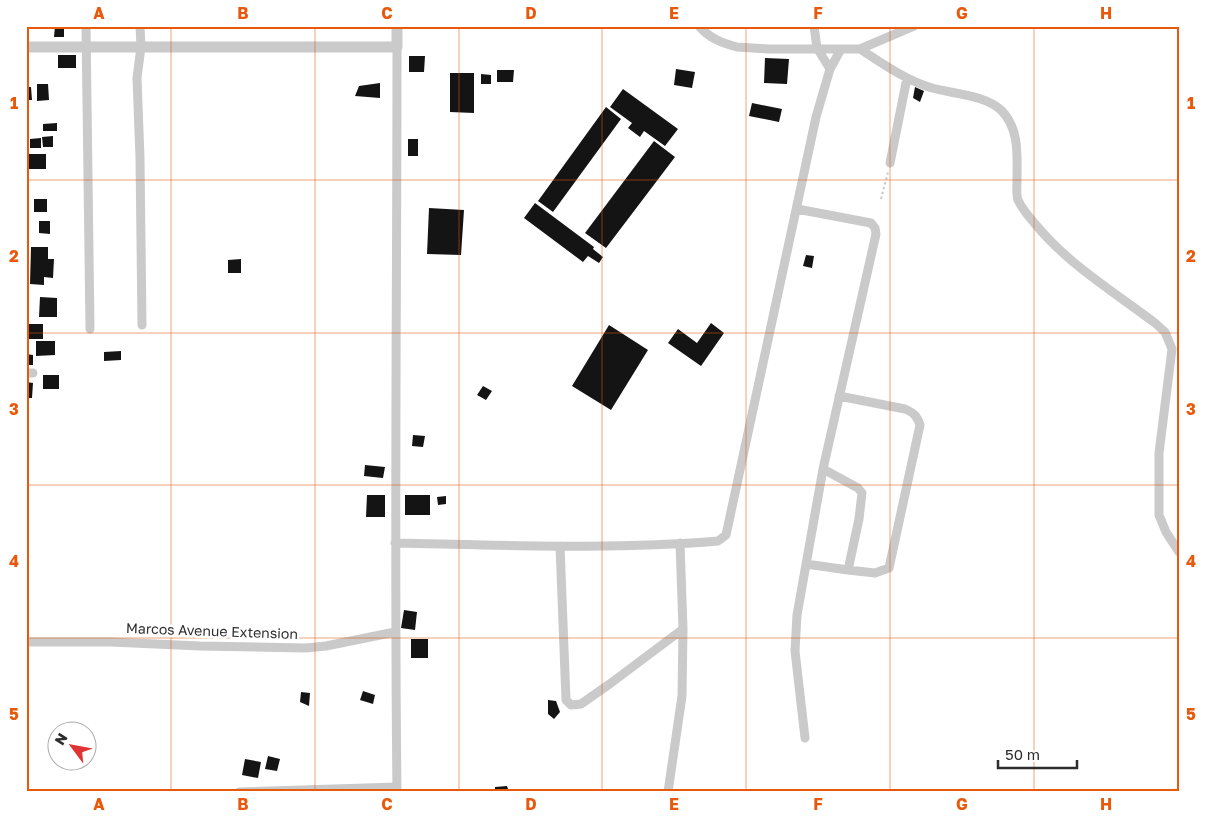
<svg xmlns="http://www.w3.org/2000/svg" width="1205" height="818" viewBox="0 0 1205 818" font-family="'Golos Text',sans-serif">
  <style>
    .building { fill: #141414 }
    .lines { fill: none; stroke-linecap: round; stroke-linejoin: round }
    .path { stroke: #cacaca; stroke-width: 2; stroke-dasharray: 2.5 2.5; stroke-linecap: butt }
    .minor { stroke: #cacaca; stroke-width: 9 }
    .tertiary { stroke: #cacaca; stroke-width: 11 }
    .grid { fill: none; stroke: #e8590c; stroke-width: 1; stroke-opacity: 0.55 }
    .labels { text-anchor: middle; stroke-width: 5; stroke-linejoin: round; paint-order: stroke }
    .street-label { font-size: 14px; fill: #2d2d2d; stroke: #fff }
    .neatline { fill: none; stroke: #e8590c; stroke-width: 2 }
    .grid-label { font-size: 16px; text-anchor: middle; font-weight: bold; fill: #e8590c }
  </style>
  <rect width="100%" height="100%" fill="#fff"/>
  <path class="building" d="M55,26H64V37H54Z
    M58,55H76V68H58Z
    M409,56H425L424,72H409Z
    M765,58L789,59L787,84L764,83Z
    M676,69L695,72L692,88L674,85Z
    M497,70H514L513,82H497Z
    M450,73H474V113L450,112Z
    M481,74L491,75V84H481Z
    M380,83V98L355,96L359,86Z
    M37,84H48L49,100L37,101Z
    M26,87H31L32,100H26Z
    M915,87L924,91L920,102L913,98Z
    M623,89L678,129L665,146L644,131L640,137L628,128L632,123L610,107Z
    M752,103L782,109L779,122L749,116Z
    M606,107L621,119L553,212L538,201Z
    M57,123V131H43V124Z
    M53,136V147H43L42,137Z
    M41,138V148H30V139Z
    M408,139H418V156H408Z
    M654,141L675,157L606,248L585,233Z
    M26,151H29V154H46V169H29V172H26Z
    M34,199H47V212H34Z
    M535,203L594,247L593,249L603,257L599,263L588,256L583,262L524,218Z
    M429,208L464,210L461,255L427,254Z
    M39,221H50V234L39,233Z
    M31,247H48V259H54L53,278L44,277V285L30,284Z
    M806,255L814,256L812,268L803,266Z
    M241,259V273H228V260Z
    M40,297L57,298V317H39Z
    M711,323L724,333L701,366L668,343L678,329L697,343Z
    M29,324H43V339H29Z
    M609,325L648,350L611,410L572,386Z
    M36,341H55V355L36,356Z
    M121,351V360L104,361V352Z
    M26,354L33,355V365H26Z
    M43,375H59V389H43Z
    M26,382L33,383L32,398H26Z
    M483,386L492,391L486,400L477,395Z
    M413,435L425,436L423,447L412,446Z
    M365,465L385,467L383,478L364,476Z
    M367,495H385V517H366Z
    M405,495H430V515H405Z
    M446,496V504L438,505L437,497Z
    M404,610L417,612L415,630L401,628Z
    M411,639H428V658H411Z
    M363,691L375,695L373,704L360,700Z
    M301,692L310,693L309,706L300,702Z
    M548,700L556,701L560,712L554,719L548,714Z
    M268,756L280,759L277,771L265,769Z
    M245,759L261,762L258,778L242,775Z
    M507,786L509,792H495V787Z"/>
  <g class="lines">
    <path class="path" d="M881,199L888,172"/>
    <path class="minor" d="M86,26L90,329
      M140,26L141,47L137,78L140,158L142,325
      M699,26C709,38 722,43 737,47L768,49H860L914,26
      M814,26L817,48L830,69
      M397,47C397,295 394,543 397,792
      M860,49C882,63 904,79 929,87C950,94 984,94 1001,110C1020,129 1017,156 1017,181C1017,187 1016,195 1018,200C1022,209 1030,218 1036,225C1069,265 1114,292 1155,323L1165,332L1172,349L1159,453V515L1166,532L1179,552
      M890,163L907,78
      M797,209L871,223L875,228L876,234L823,469L797,615L795,651L805,738
      M26,373H33
      M839,396L905,409C914,413 917,416 920,425L889,568L875,573L848,570
      M395,543C503,545 611,550 718,541L726,535L816,117L830,69L841,49
      M560,546L566,700L571,705L581,704L611,683L683,629
      M806,564L848,570L859,519L862,493L858,488L823,469
      M26,642H111L200,646L306,648L326,646L395,632
      M239,792L397,787
      M668,792L682,696L683,629L680,543"/>
    <path class="tertiary" d="M26,47H397V26"/>
  </g>
  <path class="grid" d="M171,26V792M315,26V792M459,26V792M602,26V792M746,26V792M890,26V792M1034,26V792M26,180H1179M26,333H1179M26,485H1179M26,638H1179"/>
  <g class="labels">
    <g class="street-label">
      <text transform="translate(212 631) rotate(2)" y="5">Marcos Avenue Extension</text>
    </g>
  </g>
  <rect width="1205" height="818" fill="none" stroke="#ffffff" stroke-width="55"/>
  <g transform="translate(72 746) rotate(302)"><circle r="24" fill="#ffffff" stroke="#ababab"/>
  <path d="M0-4L9 19L0 12L-9 19Z" fill="#e03334"/>
  <text y="-8" font-size="14" font-weight="bold" text-anchor="middle" fill="#2d2d2d">N</text>
  </g>
  <path d="M998 760v8h79v-8" fill="none" stroke="#2d2d2d" stroke-width="2.5"/>
  <text x="1005" y="760" font-size="15" fill="#2d2d2d" stroke="#ffffff" stroke-width="4" paint-order="stroke">50 m</text>
  <rect x="28" y="28" width="1150" height="762" class="neatline"/>
  <g class="grid-label">
    <text x="99" y="19">A</text>
    <text x="243" y="19">B</text>
    <text x="387" y="19">C</text>
    <text x="531" y="19">D</text>
    <text x="674" y="19">E</text>
    <text x="818" y="19">F</text>
    <text x="962" y="19">G</text>
    <text x="1106" y="19">H</text>
    <text x="14" y="109">1</text>
    <text x="1191" y="109">1</text>
    <text x="14" y="262">2</text>
    <text x="1191" y="262">2</text>
    <text x="14" y="415">3</text>
    <text x="1191" y="415">3</text>
    <text x="14" y="567">4</text>
    <text x="1191" y="567">4</text>
    <text x="14" y="720">5</text>
    <text x="1191" y="720">5</text>
    <text x="99" y="810">A</text>
    <text x="243" y="810">B</text>
    <text x="387" y="810">C</text>
    <text x="531" y="810">D</text>
    <text x="674" y="810">E</text>
    <text x="818" y="810">F</text>
    <text x="962" y="810">G</text>
    <text x="1106" y="810">H</text>
  </g>
</svg>
